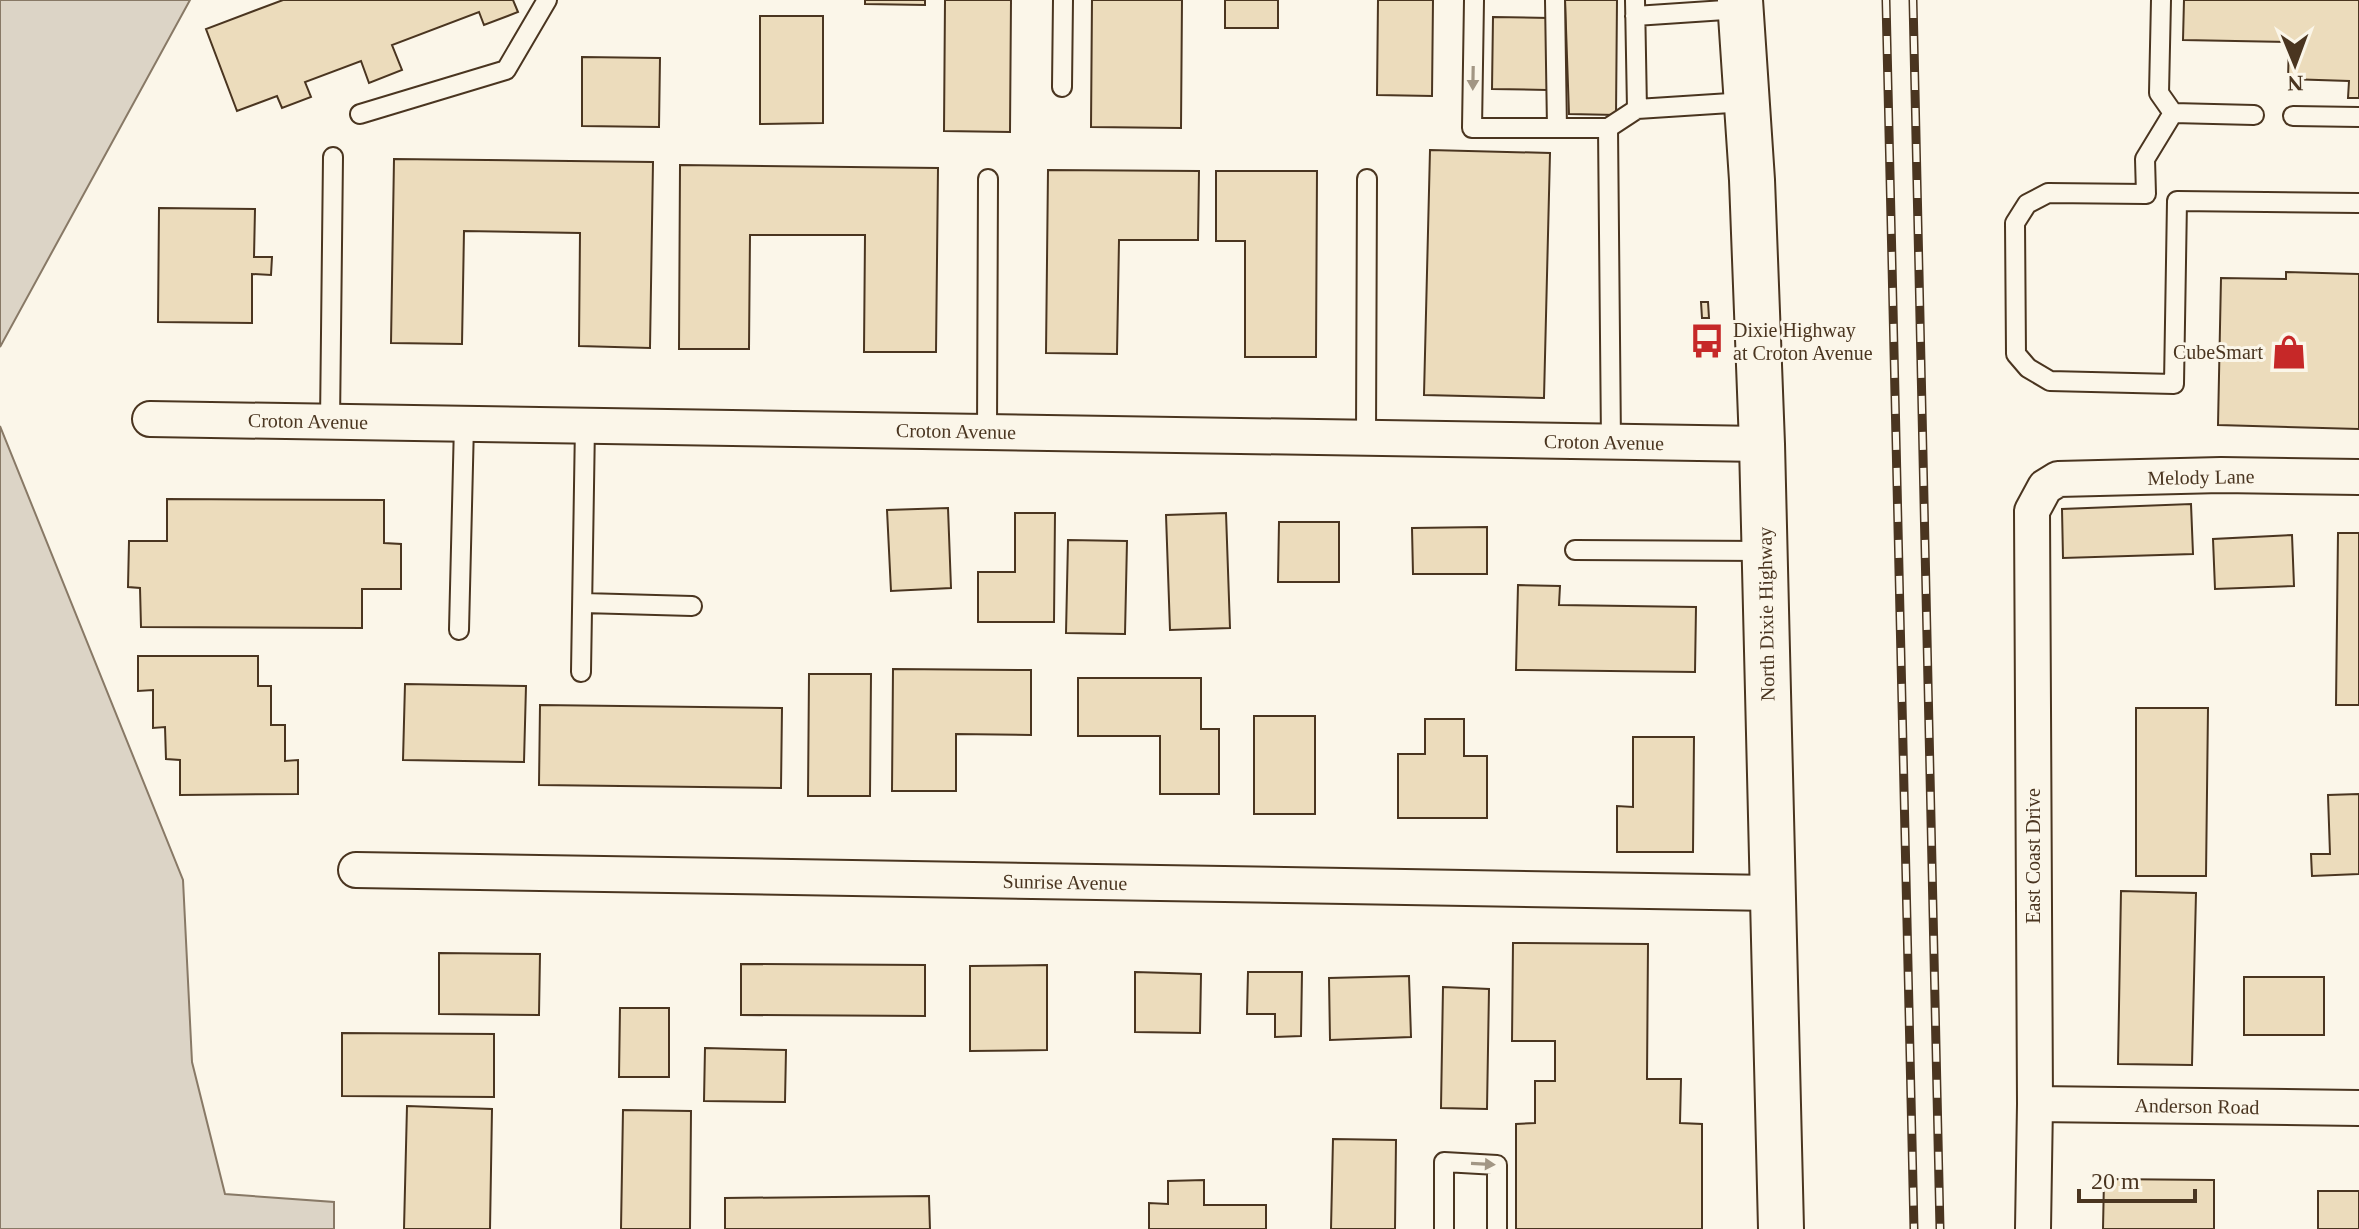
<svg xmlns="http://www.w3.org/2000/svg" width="2359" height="1229" viewBox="0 0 2359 1229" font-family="Georgia,serif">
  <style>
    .water { fill: #dcd4c6; stroke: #887966; stroke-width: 2 }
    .building { fill: #ecdcbc; stroke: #4a3520; stroke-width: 2 }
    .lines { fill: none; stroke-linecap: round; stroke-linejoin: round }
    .lane-casing { stroke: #4a3520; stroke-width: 22 }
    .street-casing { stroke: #4a3520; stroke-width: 38 }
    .primary-casing { stroke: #4a3520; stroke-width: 48 }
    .lane { stroke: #fbf6e9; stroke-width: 18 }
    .street { stroke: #fbf6e9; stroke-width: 34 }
    .primary { stroke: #fbf6e9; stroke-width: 44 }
    .rail-casing { stroke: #4a3520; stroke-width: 9 }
    .rail { stroke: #fbf6e9; stroke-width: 6; stroke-dasharray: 18; stroke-linecap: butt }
    .oneway { fill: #a29684 }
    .labels { text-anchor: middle; stroke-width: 6; stroke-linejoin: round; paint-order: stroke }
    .poi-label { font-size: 20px; fill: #4a3520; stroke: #fbf6e9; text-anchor: start }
    .street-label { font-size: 20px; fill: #4a3520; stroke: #fbf6e9 }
  </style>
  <rect width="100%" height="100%" fill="#fbf6e9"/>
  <path class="water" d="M0,0H190L0,347Z
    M0,426L183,880L192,1062L225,1194L334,1202V1229H0Z"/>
  <path class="building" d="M283,0H513L518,12L484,25L479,12L392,45L402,70L369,83L361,61L305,82L311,97L282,108L277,96L237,111L206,29Z
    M865,0H925V5L865,4Z
    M945,0H1011L1010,132L944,131Z
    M1092,0H1182L1181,128L1091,127Z
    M1225,0H1278V28H1225Z
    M1378,0H1433L1432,96L1377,95Z
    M1565,0H1617L1616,115L1569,114Z
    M2184,0H2359V98H2348L2349,81L2288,79L2289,42L2183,40Z
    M760,16H823V123L760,124Z
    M1493,17L1549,18L1547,90L1492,89Z
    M582,57L660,58L659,127L582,126Z
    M1430,150L1550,153L1544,398L1424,395Z
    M394,159L653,162L650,348L579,346L580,233L464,231L462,344L391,343Z
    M680,165L938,168L936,352H864L865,235H750L749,349H679Z
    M1048,170L1199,171L1198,240H1119L1117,354L1046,353Z
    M1216,171H1317L1316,357H1245V241H1216Z
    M159,208L255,209L254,257H272L271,275L252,274V323L158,322Z
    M2286,272L2359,274V429L2218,425L2221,278L2286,279Z
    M1701,302H1708L1709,318H1702Z
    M167,499L384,500V543L401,544V589H362V628L141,627L140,588L128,587L129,541H167Z
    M2191,504L2193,554L2063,558L2062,509Z
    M948,508L951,588L891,591L887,510Z
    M1015,513H1055L1054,622H978V572H1015Z
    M1226,513L1230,628L1170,630L1166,515Z
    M1279,522H1339V582H1278Z
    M1487,527V574H1413L1412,528Z
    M2338,533H2359V705H2336Z
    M2292,535L2294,586L2215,589L2213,539Z
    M1068,540L1127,541L1125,634L1066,633Z
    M1518,585L1560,586L1559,605L1696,607L1695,672L1516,670Z
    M138,656H258V686H271V725H285V761L298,760V794L180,795V760L166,759L165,727L153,728V690L138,691Z
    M893,669L1031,670V735L956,734V791H892Z
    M809,674H871L870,796H808Z
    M1078,678H1201V729H1219V794H1160V736H1078Z
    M405,684L526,686L524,762L403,760Z
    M540,705L782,708L781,788L539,785Z
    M2136,708H2208L2206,876H2136Z
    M1254,716H1315V814H1254Z
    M1425,719H1464V756H1487V818H1398V754H1425Z
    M1633,737H1694L1693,852H1617V806L1633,807Z
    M2359,794V874L2312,876L2311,854H2330L2328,795Z
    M2121,891L2196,893L2192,1065L2118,1064Z
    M1513,943L1648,944L1647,1079H1681L1680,1123L1702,1124V1229H1516V1124L1535,1123V1081H1555V1041H1512Z
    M439,953L540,954L539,1015L439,1014Z
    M741,964L925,965V1016L741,1015Z
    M1047,965V1050L970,1051V966Z
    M1135,972L1201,974L1200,1033L1135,1032Z
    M1248,972H1302L1301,1036L1275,1037V1014H1247Z
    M1409,976L1411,1037L1330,1040L1329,978Z
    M2244,977H2324V1035H2244Z
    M1443,987L1489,989L1487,1109L1441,1108Z
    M620,1008H669V1077H619Z
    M342,1033L494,1034V1097L342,1096Z
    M705,1048L786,1050L785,1102L704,1101Z
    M407,1106L492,1109L490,1229H404Z
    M623,1110L691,1111L690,1229H621Z
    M1333,1139L1396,1140L1395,1229H1331Z
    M2104,1179L2214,1180V1229H2103Z
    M1204,1180V1205H1266V1229H1149V1203L1168,1204V1181Z
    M2318,1191H2359V1229H2318Z
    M929,1196L930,1229H725V1198Z"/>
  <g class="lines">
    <g class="lane-casing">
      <path id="lane" d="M1474,0L1472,128H1608L1637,109L1746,102
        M1555,0L1557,128
        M1635,0L1637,109
        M2161,0L2159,93L2173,113L2254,115
        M1635,16L1740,9
        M1062,87L1063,0
        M2173,113L2145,159L2146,194L2048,193L2027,204L2015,223L2016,354L2028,368L2050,381L2174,384L2177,201L2359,203
        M360,114L506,70L547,0
        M2293,116L2359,117
        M1608,128L1611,442
        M330,422L333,157
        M987,432L988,179
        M1366,438L1367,179
        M1575,550L1764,551
        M583,603L692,606
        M459,630L464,424
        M581,672L585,425
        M1444,1229V1162L1497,1165V1229"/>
    </g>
    <g class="street-casing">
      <path id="street" d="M150,419L1762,444
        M356,870L1773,893
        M2035,1104L2359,1108
        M2033,1229L2035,1104L2032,511L2045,487L2058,479L2221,475L2359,477"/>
    </g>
    <g class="primary-casing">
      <path id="primary" d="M1740,0L1752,180L1762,444L1781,1229"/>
    </g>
    <use href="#lane" class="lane"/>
    <use href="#street" class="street"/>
    <use href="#primary" class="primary"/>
    <g class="rail-casing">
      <path id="rail" d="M1886,0L1914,1229
        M1913,0L1940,1229"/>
    </g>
    <use href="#rail" class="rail"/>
  </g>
  <defs><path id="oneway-solid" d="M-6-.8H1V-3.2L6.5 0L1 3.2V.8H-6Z" transform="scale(2)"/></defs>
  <g class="oneway">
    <use href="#oneway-solid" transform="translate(1473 78) rotate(91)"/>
    <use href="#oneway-solid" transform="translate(1483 1164) rotate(3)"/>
  </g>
  <defs>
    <g id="bus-bare" transform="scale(2.76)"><path d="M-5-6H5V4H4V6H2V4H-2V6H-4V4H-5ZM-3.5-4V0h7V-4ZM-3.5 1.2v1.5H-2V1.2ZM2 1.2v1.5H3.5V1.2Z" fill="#c62828" stroke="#fbf6e9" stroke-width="2.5" paint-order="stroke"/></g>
    <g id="shop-bare" transform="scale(2.76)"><path d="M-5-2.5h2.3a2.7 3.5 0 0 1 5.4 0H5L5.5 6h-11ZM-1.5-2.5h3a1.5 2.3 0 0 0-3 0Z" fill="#c62828" stroke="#fbf6e9" stroke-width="2.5" paint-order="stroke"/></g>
  </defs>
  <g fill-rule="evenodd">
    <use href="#bus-bare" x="1707" y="341"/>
    <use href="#shop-bare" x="2289" y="352"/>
  </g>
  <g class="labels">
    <g class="poi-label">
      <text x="1733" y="337">Dixie Highway<tspan x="1733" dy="23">at Croton Avenue</tspan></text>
      <text x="2263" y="359" text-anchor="end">CubeSmart</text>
    </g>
    <g class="street-label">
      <text transform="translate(308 421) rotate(1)" y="7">Croton Avenue</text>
      <text transform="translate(956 431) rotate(1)" y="7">Croton Avenue</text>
      <text transform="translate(1604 442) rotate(1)" y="7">Croton Avenue</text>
      <text transform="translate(2201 477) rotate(-1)" y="7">Melody Lane</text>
      <text transform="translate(1766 614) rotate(-91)" y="7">North Dixie Highway</text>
      <text transform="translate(2033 856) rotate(-90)" y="7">East Coast Drive</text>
      <text transform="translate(1065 882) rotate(1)" y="7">Sunrise Avenue</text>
      <text transform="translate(2197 1106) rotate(1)" y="7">Anderson Road</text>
    </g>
  </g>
  <g transform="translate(2295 64) rotate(179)" stroke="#fbf6e9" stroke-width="6" paint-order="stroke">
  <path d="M0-6L14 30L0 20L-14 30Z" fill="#4a3520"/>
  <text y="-12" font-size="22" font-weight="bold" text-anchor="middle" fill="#4a3520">N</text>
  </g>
  <path d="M2079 1189v12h116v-12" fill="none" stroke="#4a3520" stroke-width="4"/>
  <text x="2091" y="1189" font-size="24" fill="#4a3520" stroke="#fbf6e9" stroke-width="6" paint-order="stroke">20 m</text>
</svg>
